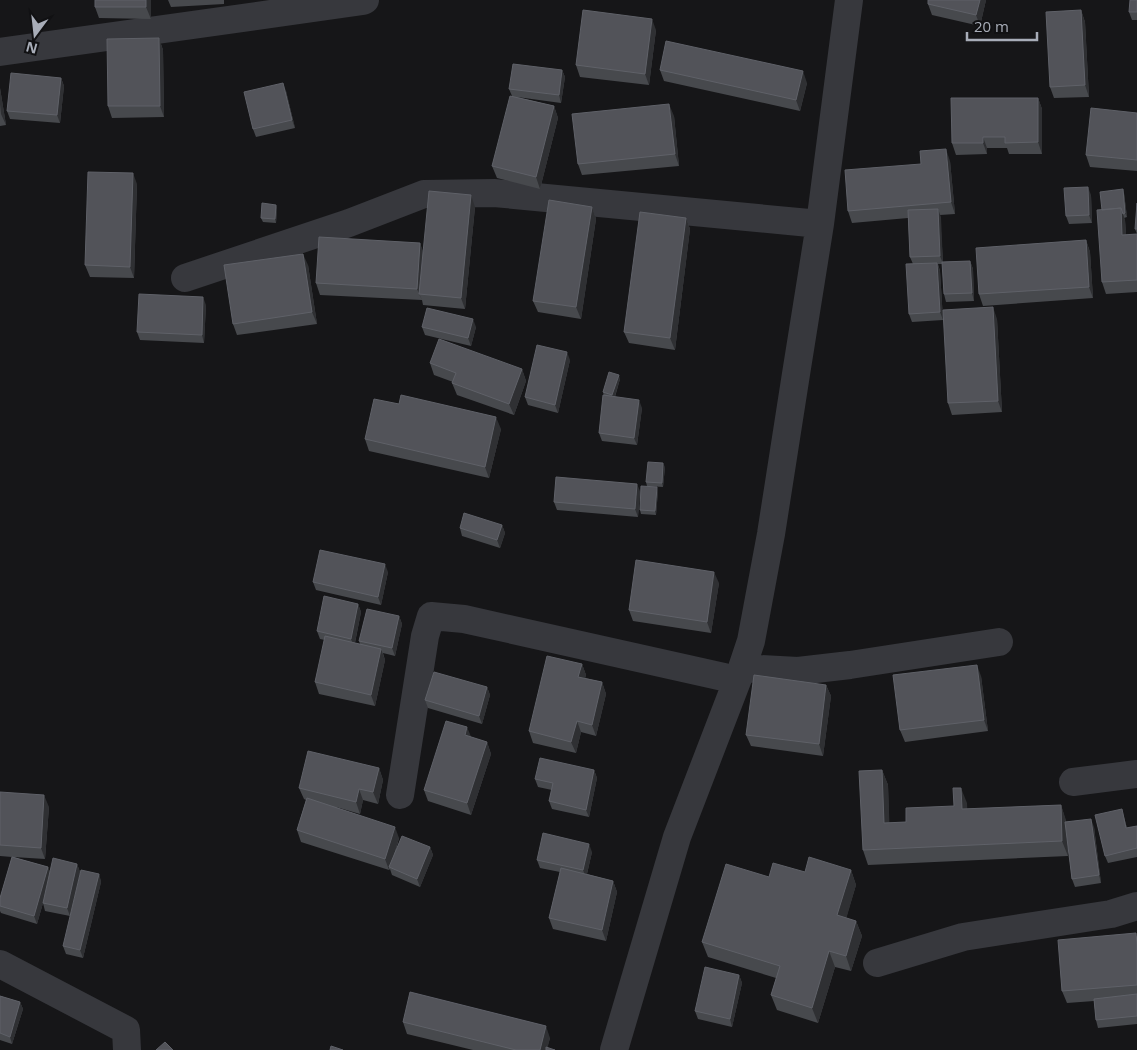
<svg xmlns="http://www.w3.org/2000/svg" width="1137" height="1050" viewBox="0 0 1137 1050" font-family="'Open Sans',sans-serif">
  <style>
    .lines { fill: none; stroke-linecap: round; stroke-linejoin: round }
    .minor { stroke: #37383d; stroke-width: 28 }
    .wall { fill: #47494d }
    .shaded-wall { fill: #2f3033 }
    .building { fill: #525359; stroke: #5f6168 }
  </style>
  <rect width="100%" height="100%" fill="#161618"/>
  <g class="lines">
    <path class="minor" d="M0,52L363,1L365,0
      M185,278L349,223L424,194L494,193L820,224
      M742,668L798,671L850,665L999,642
      M1073,782L1137,774
      M400,795L425,636L431,616L464,619L737,680
      M877,963L963,937L1111,914L1137,906
      M0,964L126,1030L127,1050
      M614,1050L677,837L742,668L751,641L771,534L796,374L820,224L849,0"/>
  </g>
  <path class="wall" d="M95,0H151V19L99,18L95,7Z
    M168,0H224V4L171,7Z
    M928,0H986L980,26L932,15L928,4Z
    M1137,0V20H1132L1129,12Z
    M1081,10L1085,22L1089,97L1054,98L1050,87Z
    M656,30L649,85L580,77L576,65Z
    M159,38L163,50L164,117L112,118L108,106Z
    M562,70L565,77L561,103L517,97L554,106L558,118L540,189L497,178L492,166L512,96L509,89Z
    M660,70L807,83L800,111L664,81Z
    M61,78L64,86L60,123L10,119L7,111Z
    M0,88L6,125L0,126Z
    M286,91L295,128L256,137L253,129Z
    M1038,98L1042,109V154H1009L1007,148H987V154L956,155L952,143Z
    M1137,113V171L1090,167L1086,155Z
    M674,116L679,166L582,175L578,164Z
    M950,161L955,214L940,215L943,262L970,261L973,269L974,301L946,302L944,294L943,264H938L940,271L943,320L912,322L909,314L913,264L910,257L908,218L852,223L848,211L921,164Z
    M137,184L134,278L90,277L85,265Z
    M1124,193L1127,217L1124,218L1125,220L1126,235L1137,234L1135,229L1137,203V292L1106,294L1102,282V210Z
    M1091,195L1092,223L1069,224L1066,216Z
    M276,205L277,209L276,223L263,222L261,218Z
    M475,207L465,309L423,305L422,300L320,295L316,283L420,243L423,253Z
    M592,207L596,219L581,319L538,312L533,301Z
    M686,218L690,229L675,350L629,343L624,332Z
    M1086,240L1090,252L1093,298L983,306L979,294Z
    M308,265L317,324L237,335L233,324Z
    M206,305L204,343L140,340L137,332Z
    M997,319L1002,412L952,415L948,403Z
    M422,327H476L471,346L425,335Z
    M570,360L558,413L528,405L525,397Z
    M430,363L522,369L526,381L514,415L457,395L452,383L453,382L434,375Z
    M620,379L615,397L642,408L637,445L602,441L599,433L604,396L603,392Z
    M399,404L501,429L489,478L369,451L365,439Z
    M665,467L663,487L647,486L646,482Z
    M640,491L638,517L557,510L554,502Z
    M658,491L656,515L641,514L640,510Z
    M502,525L505,533L500,548L462,536L460,528Z
    M388,572L381,605L316,590L313,582Z
    M719,583L711,633L633,621L629,610Z
    M358,604L361,612L355,643L360,644L359,641L399,616L402,624L395,656L383,653L385,660L375,706L319,694L315,682L325,640L320,639L317,631Z
    M582,664L586,675L585,678L602,682L606,694L596,736L581,732L576,753L533,743L529,731Z
    M981,676L988,731L905,742L900,730Z
    M826,685L831,696L823,756L751,746L746,735Z
    M487,687L490,695L482,724L428,708L425,700Z
    M471,737L487,742L491,754L471,815L428,801L424,790Z
    M379,768L383,780L378,804L363,800L360,814L336,807L399,838L396,850L430,847L433,855L420,887L392,875L390,869L389,870L301,842L297,830L306,800L304,799L299,788Z
    M594,770L597,778L589,817L552,809L549,801L552,790L538,787L535,779Z
    M882,770L888,785L889,823L906,822L954,806L967,803V809L1061,805L1066,822L1094,827L1101,883L1075,887L1072,879L1067,837L1068,856L868,865L863,850Z
    M0,792L49,807L45,859L13,857L48,867L50,872L77,864L80,872L70,916L45,911L43,903L37,924L1,913L0,911V898L12,857L0,856Z
    M1124,817L1127,828L1137,826V857L1108,863L1105,856Z
    M592,852L587,874L613,881L617,892L606,941L553,929L549,918L560,872L540,868L537,860Z
    M851,870L856,885L846,918L856,921L862,936L851,971L835,967L818,1023L777,1010L771,995L776,978L708,957L702,942L769,877Z
    M99,874L101,882L83,958L66,954L63,946Z
    M1137,936V1024L1098,1028L1096,1020L1094,1001L1067,1003L1062,991Z
    M739,975L742,983L732,1027L698,1019L695,1011Z
    M0,996L20,1002L23,1009L12,1044L0,1040Z
    M403,1022L550,1038L547,1048L555,1050H473L407,1034Z"/>
  <path class="shaded-wall" d="M146,0H151V19L146,7Z
    M980,0H986L980,26L976,15Z
    M1081,10L1085,22L1089,97L1085,85Z
    M652,19L656,30L649,85L645,74Z
    M159,38L163,50L164,117L160,106Z
    M562,70L565,77L561,103L559,95Z
    M803,71L807,83L800,111L796,100Z
    M61,78L64,86L60,123L57,115Z
    M283,83L286,91L295,128L292,120Z
    M0,88L6,125L1,114L0,104Z
    M1038,98L1042,109V154L1038,142Z
    M669,104L674,116L679,166L675,154Z
    M554,106L558,118L540,189L536,177Z
    M983,137L987,148V154L983,143Z
    M946,149L950,161L955,214L951,202Z
    M133,173L137,184L134,278L130,267Z
    M1088,187L1091,195L1092,223L1089,215Z
    M1123,189L1124,193L1127,217L1125,213Z
    M471,195L475,207L465,309L461,298Z
    M276,205L277,209L276,223L275,219Z
    M592,207L596,219L581,319L576,307Z
    M1121,208L1125,220L1127,247L1122,235Z
    M938,209L941,217L943,264L940,256Z
    M686,218L690,229L675,350L670,338Z
    M1086,240L1090,252L1093,298L1089,287Z
    M420,243L424,254L419,294L422,300L417,289Z
    M303,254L308,265L317,324L312,312Z
    M970,261L973,269L974,301L972,293Z
    M937,263L940,271L943,320L940,312Z
    M203,297L206,305L204,343L202,335Z
    M993,307L997,319L1002,412L998,401Z
    M473,319L476,327L471,346L468,338Z
    M567,352L570,360L558,413L555,405Z
    M522,369L526,381L514,415L509,404Z
    M619,375L620,379L614,399L612,395Z
    M639,400L642,408L637,445L634,438Z
    M496,417L501,429L489,478L485,467Z
    M663,463L665,467L663,487L662,483Z
    M637,484L640,491L638,517L635,509Z
    M657,487L658,491L656,515L655,511Z
    M502,525L505,533L500,548L497,540Z
    M385,564L388,572L381,605L378,597Z
    M714,572L719,583L711,633L707,622Z
    M358,604L361,612L354,647L351,639Z
    M399,616L402,624L395,656L392,648Z
    M381,649L385,660L375,706L371,695Z
    M582,664L586,675L583,688L578,677Z
    M977,665L981,676L988,731L984,720Z
    M602,682L606,694L596,736L592,725Z
    M826,685L831,696L823,756L819,744Z
    M487,687L490,695L482,724L479,716Z
    M577,721L581,732L576,753L571,742Z
    M467,727L472,739L465,735Z
    M487,742L491,754L471,815L467,803Z
    M379,768L383,780L378,804L373,792Z
    M594,770L597,778L589,817L586,810Z
    M882,770L888,785L890,838L884,823Z
    M961,788L967,803L968,825L962,809Z
    M359,789L363,800L360,814L356,802Z
    M44,795L49,807L45,859L41,848Z
    M1061,805L1066,820L1068,856L1062,841Z
    M1122,809L1124,817L1129,836L1126,828Z
    M1091,819L1094,827L1101,883L1099,875Z
    M395,827L399,838L390,868L389,867V870L385,859Z
    M589,844L592,852L586,878L583,870Z
    M430,847L433,855L420,887L417,879Z
    M77,864L80,872L70,916L67,908Z
    M48,867L51,875L37,924L34,916Z
    M851,870L856,885L843,930L837,915Z
    M99,874L101,882L83,958L80,950Z
    M613,881L617,892L606,941L602,930Z
    M856,921L862,936L851,971L846,956Z
    M829,951L835,967L818,1023L812,1008Z
    M739,975L742,983L732,1027L730,1019Z
    M20,1002L23,1009L12,1044L10,1037Z
    M546,1026L550,1038L547,1050H540Z"/>
  <path class="building" d="M95,0H146V7H95Z
    M928,0H980L976,15L928,4Z
    M1130,0H1137V12H1129Z
    M583,10L652,19L645,74L576,65Z
    M1081,10L1085,85L1050,87L1046,12Z
    M159,38L160,106H108L107,39Z
    M666,41L803,71L796,100L660,70Z
    M513,64L562,70L559,95L509,89Z
    M11,73L61,78L57,115L7,111Z
    M283,83L292,120L253,129L244,92Z
    M510,96L554,106L536,177L492,166Z
    M951,98H1038V142L1005,143V137H983V143H952Z
    M669,104L675,154L578,164L572,114Z
    M1091,108L1137,113V160L1086,155Z
    M946,149L951,202L848,211L845,170L921,164L920,151Z
    M88,172L133,173L130,267L85,265Z
    M1088,187L1089,215L1066,216L1064,188Z
    M1123,189L1125,213L1123,214L1121,208L1102,210L1100,192Z
    M429,191L471,195L461,298L419,294Z
    M549,200L592,207L576,307L533,301Z
    M262,203L276,205L275,219L261,218Z
    M1137,203V229H1135Z
    M1121,208L1122,235L1137,234V280L1102,282L1097,210Z
    M938,209L940,256L910,257L908,210Z
    M640,212L686,218L670,338L624,332Z
    M319,237L420,243L417,289L316,283Z
    M1086,240L1089,287L979,294L976,248Z
    M303,254L312,312L233,324L224,265Z
    M970,261L972,293L944,294L942,262Z
    M937,263L940,312L909,314L906,264Z
    M139,294L203,297L202,335L137,332Z
    M993,307L998,401L948,403L943,310Z
    M427,308L473,319L468,338L422,327Z
    M439,339L522,369L509,404L452,383L456,373L430,363Z
    M537,345L567,352L555,405L525,397Z
    M609,372L619,375L612,395L603,392Z
    M401,395L496,417L485,467L365,439L374,399L399,404Z
    M603,395L639,400L634,438L599,433Z
    M648,462L663,463L662,483L646,482Z
    M556,477L637,484L635,509L554,502Z
    M641,486L657,487L655,511L640,510Z
    M464,513L502,525L497,540L460,528Z
    M320,550L385,564L378,597L313,582Z
    M636,560L714,572L707,622L629,610Z
    M324,596L358,604L351,639L317,631Z
    M367,609L399,616L392,648L359,641Z
    M325,636L381,649L371,695L315,682Z
    M547,656L582,664L578,677L602,682L592,725L577,721L571,742L529,731Z
    M977,665L984,720L900,730L893,675Z
    M434,672L487,687L479,716L425,700Z
    M754,675L826,685L819,744L746,735Z
    M446,721L467,727L465,735L487,742L467,803L424,790Z
    M308,751L379,768L373,792L359,789L356,802L299,788Z
    M540,758L594,770L586,810L549,801L553,783L535,779Z
    M882,770L884,823L906,822V808L954,806L953,788H961L962,809L1061,805L1062,841L863,850L859,771Z
    M0,792L44,795L41,848L0,845Z
    M307,798L395,827L385,859L297,830Z
    M1122,809L1126,828L1137,826V848L1105,856L1095,815Z
    M1091,819L1099,875L1072,879L1065,822Z
    M543,833L589,844L583,870L537,860Z
    M402,836L430,847L417,879L389,867Z
    M12,857L48,867L34,916L0,906V898Z
    M809,857L851,870L837,915L856,921L846,956L829,951L812,1008L771,995L780,966L702,942L726,864L769,877L773,863L805,872Z
    M53,858L77,864L67,908L43,903Z
    M561,868L613,881L602,930L549,918Z
    M81,870L99,874L80,950L63,946Z
    M1136,933L1137,945V985L1062,991L1058,940Z
    M705,967L739,975L730,1019L695,1011Z
    M410,992L546,1026L540,1050H516L403,1022Z
    M1137,994V1016L1096,1020L1094,999Z
    M0,996L20,1002L10,1037L0,1033Z
    M165,1042L173,1050H156Z
    M331,1046L343,1050H330Z
    M546,1047L555,1050H546Z"/>
  <g transform="translate(35 35) rotate(195)" stroke="#111113" stroke-width="4" paint-order="stroke">
  <path d="M0-4L9 19L0 12L-9 19Z" fill="#a8adb8"/>
  <text y="-8" font-size="14" font-weight="bold" text-anchor="middle" fill="#a8adb8">N</text>
  </g>
  <path d="M967 32v8h70v-8" fill="none" stroke="#a8adb8" stroke-width="2.5"/>
  <text x="974" y="32" font-size="15" fill="#a8adb8" stroke="#111113" stroke-width="4" paint-order="stroke">20 m</text>
</svg>
